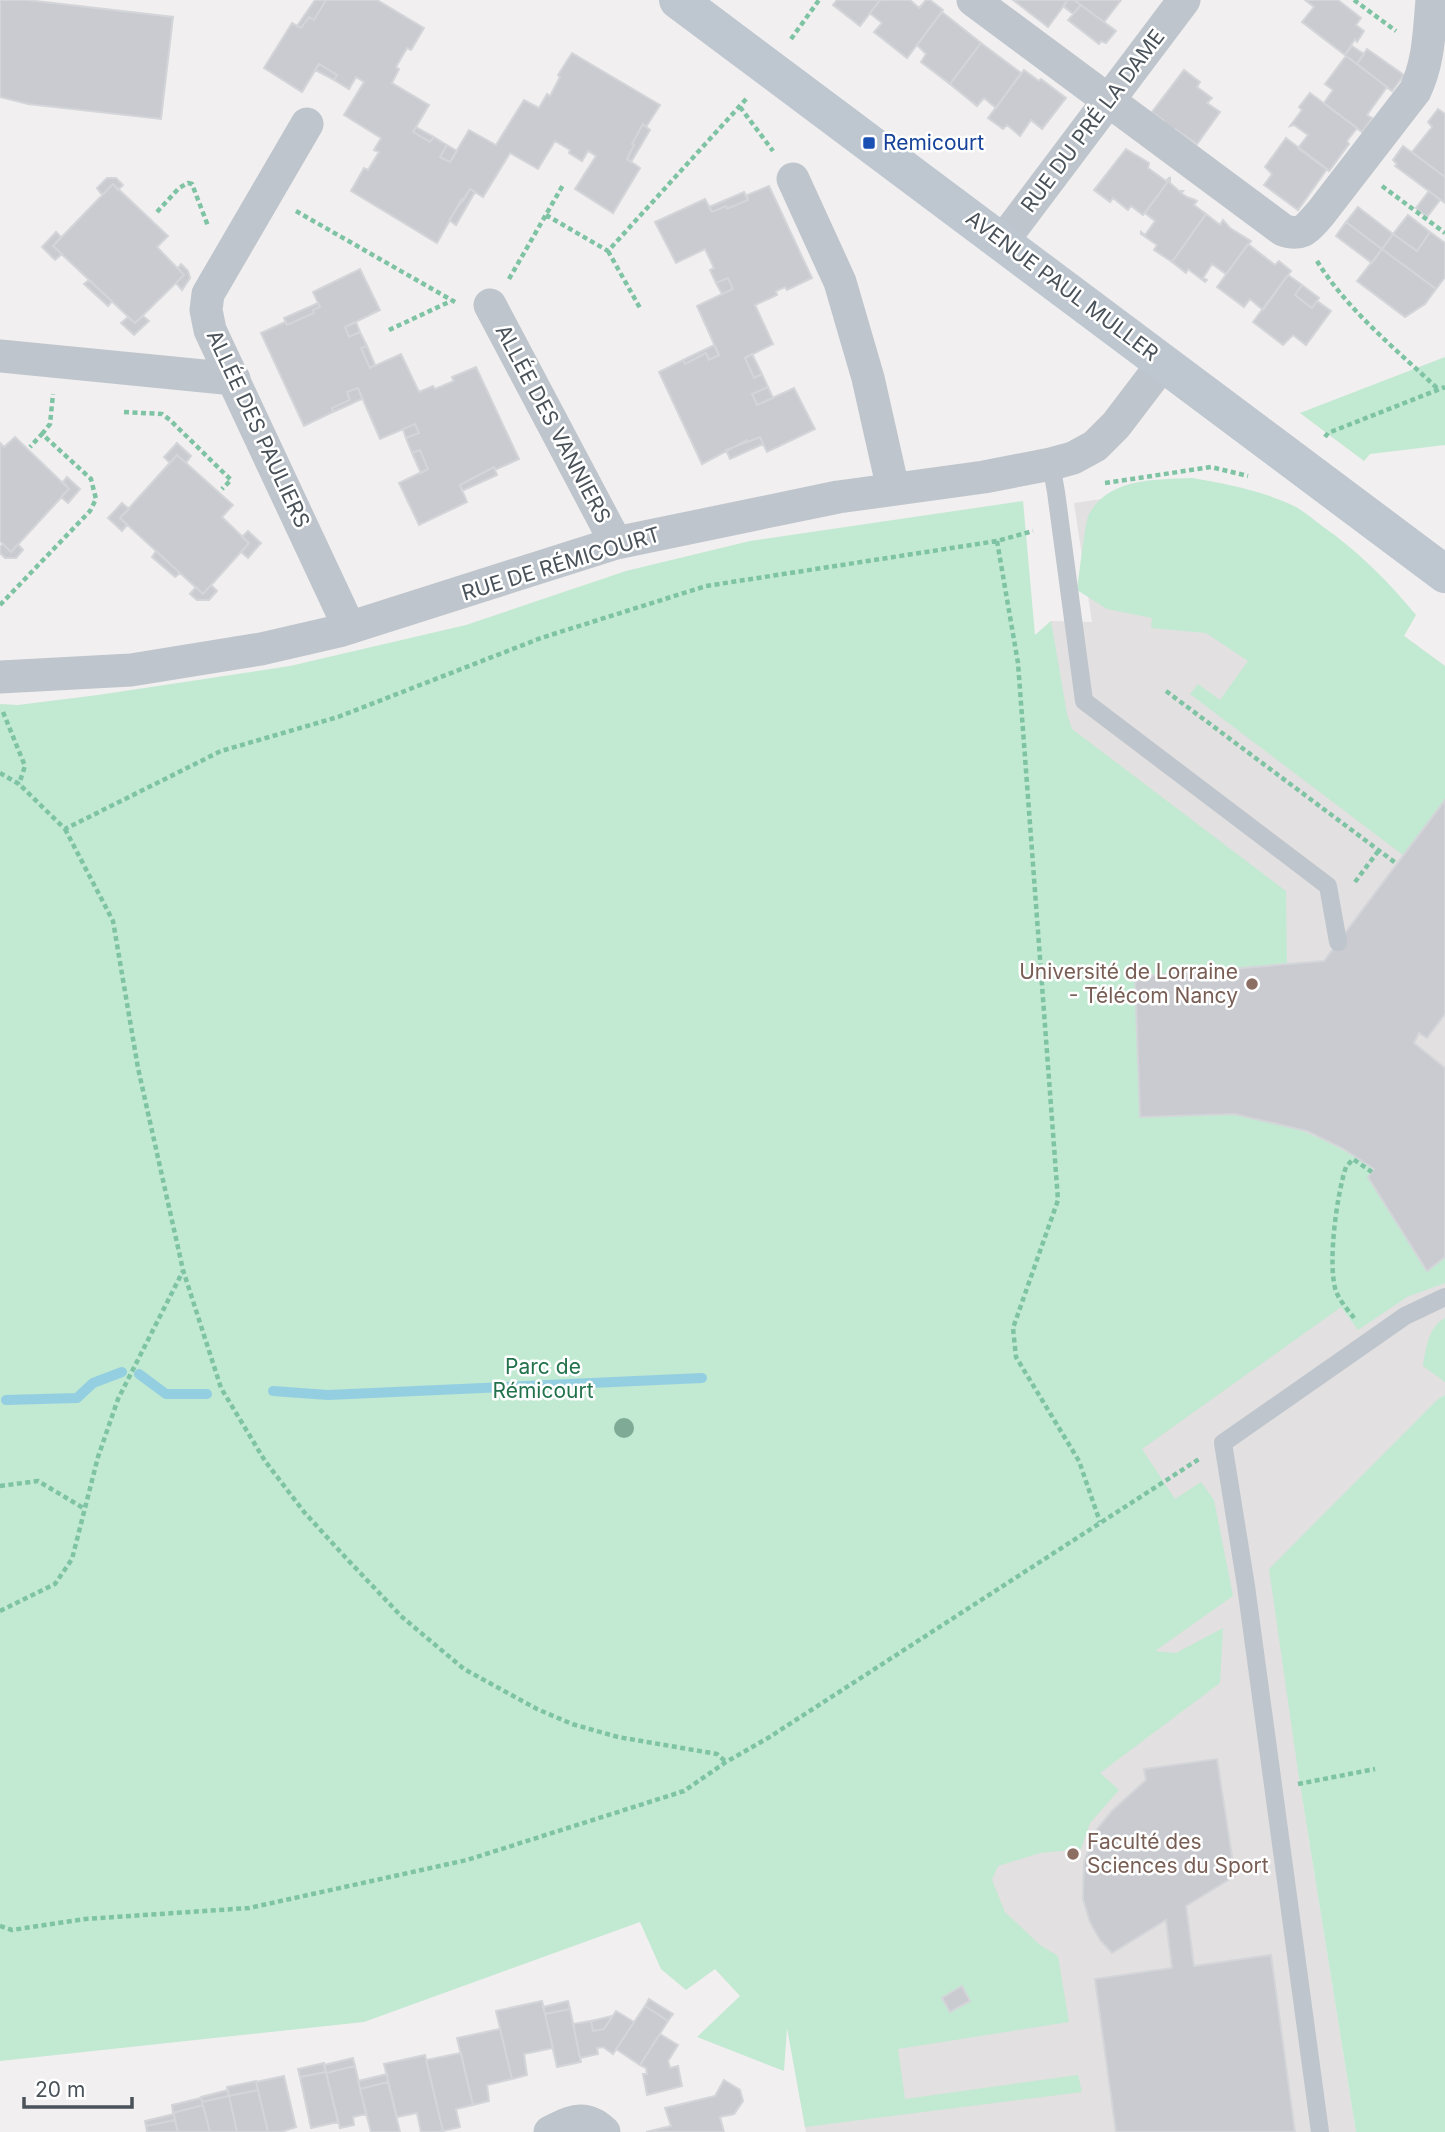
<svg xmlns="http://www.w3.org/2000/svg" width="1445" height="2132" viewBox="0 0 1445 2132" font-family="Inter,sans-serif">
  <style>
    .education { fill: #e2e0e0 }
    .green { fill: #c2e9d2 }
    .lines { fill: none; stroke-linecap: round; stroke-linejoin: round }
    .stream { stroke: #94cfe1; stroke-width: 10 }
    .building { fill: #c9cbd0; stroke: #d3d5d9; stroke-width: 2 }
    .path { stroke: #7ec3a3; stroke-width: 4.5; stroke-dasharray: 5 3.5; stroke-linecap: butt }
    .service { stroke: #bfc5cc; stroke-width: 18 }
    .minor { stroke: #bfc5cc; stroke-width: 33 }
    .secondary { stroke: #bec6d0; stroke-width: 38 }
    .tree { fill: #7faa95 }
    .transit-dot { fill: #1a4fb4; stroke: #fff; stroke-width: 2.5 }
    .education-dot { fill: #8d6e63; stroke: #fff; stroke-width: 2.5 }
    .labels { text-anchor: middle; stroke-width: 5; stroke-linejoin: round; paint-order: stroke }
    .street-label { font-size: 21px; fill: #495159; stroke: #fff }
    .transit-label { font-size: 21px; fill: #164399; stroke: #fff; text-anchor: start }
    .education-label { font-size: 21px; fill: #785e54; stroke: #fff; text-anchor: end }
    .park-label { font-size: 21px; fill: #22724c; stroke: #fff }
  </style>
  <rect width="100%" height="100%" fill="#f1efef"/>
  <path class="education" d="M1199,485L1445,666V1395L1438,1399L1299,1778L1356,2132H806L761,1878L1113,1514L1035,636L1051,621L1092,622L1074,503Z"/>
  <path class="green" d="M1445,357V445L1370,454L1364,461L1300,413Z
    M1192,478C1227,484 1264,491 1296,507C1305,512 1314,520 1322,526C1358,551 1388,581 1416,615L1404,636L1445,666V800L1403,855L1190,694L1198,684L1220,700L1248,661L1206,633L1151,628L1152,618L1107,609L1077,590C1079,577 1085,521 1089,514C1110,477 1155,480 1192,478Z
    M1023,501L1035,635L1051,621L1067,714L1072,729L1286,891L1287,963L1135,977L1140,1116C1167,1116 1211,1110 1236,1114C1291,1123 1328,1139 1374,1169L1368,1177L1426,1271L1445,1257V1283L1407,1297L1358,1330L1341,1307L1142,1449L1175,1499L1201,1482L1214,1500L1233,1596L1155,1651L1176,1653L1223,1628L1220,1683L1100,1773L1119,1790L1090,1823L1081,1849L1040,1853L998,1866L992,1880L1005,1912L1040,1945L1058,1956L1069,2022L898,2049L905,2099L1078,2075L1082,2092L805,2127L787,2028L784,2071L697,2037L740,1996L715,1969L686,1990L661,1969L640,1922L364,2022L0,2061V704L18,705L98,695L290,666L466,625L626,571L750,541Z
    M1445,1318V1382L1423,1366C1426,1348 1429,1326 1445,1318Z
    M1445,1395V2132H1356L1299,1778L1269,1569L1438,1399Z"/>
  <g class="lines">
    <path class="stream" d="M139,1374L166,1394H207
      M273,1391L328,1395L702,1378
      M6,1400L77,1398L93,1383L122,1372"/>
  </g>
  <path class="building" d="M0,0H27L173,17L161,119L28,104L0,97Z
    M315,0H326L314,20L309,17L301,28L297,26Z
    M326,0H377L424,28L411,50L407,48L396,67L399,69L392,83L429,105L413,132L430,142L434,137L447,145L440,157L450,162L469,130L496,145L524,100L539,108L547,94L550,96L560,77L558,75L572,53L660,105L646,127L643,124L632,144L634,145L627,159L640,168L613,213L575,189L596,156L588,151L582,161L569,153L570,150L555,141L538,169L510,153L483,197L470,189L463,201L461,200L437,243L351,191L364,168L368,170L379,152L374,150L381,138L344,115L364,82L356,77L349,89L334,80L337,75L319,64L302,92L264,68L292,23L301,28L309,17L314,20Z
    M837,0H880L860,26L833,5Z
    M880,0H910L919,8L926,0H930L943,10L907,58L874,32L882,23L870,13Z
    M1013,0H1068L1048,27Z
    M1068,0H1074L1081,5L1073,14L1063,6Z
    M1074,0H1121L1104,22Z
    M1305,0H1338L1361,18L1356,25L1364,31L1357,42L1355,39L1345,55L1302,22L1314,7Z
    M1081,5L1116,31L1106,43L1101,41L1099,44L1068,20Z
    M942,12L981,43L950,84L921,62L926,54L917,45Z
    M981,43L1021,73L996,108L984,98L977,106L950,84Z
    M1352,46L1364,54L1357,64L1345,55Z
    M1367,49L1404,75L1392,91L1357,64Z
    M1346,56L1387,87L1367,115L1372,118L1362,132L1324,103L1333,90L1325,84Z
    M319,64L337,75L334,80L315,70Z
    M1024,70L1039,81L1041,79L1066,98L1042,129L1031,120L1020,136L1007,125L1003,129L988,118Z
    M1184,70L1200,82L1197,87L1212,98L1207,103L1220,112L1197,144L1175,129L1173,131L1163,124L1164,121L1152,112Z
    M1310,93L1357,128L1347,141L1349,144L1329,171L1298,148L1308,135L1294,125L1290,126L1302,110L1299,107Z
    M1438,109L1445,114V177L1412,152L1432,127L1428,122Z
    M643,124L650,130L631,162L627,159L634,145L632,144Z
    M416,127L434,137L430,142L413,132Z
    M1286,138L1327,169L1298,210L1264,185L1272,174L1265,167Z
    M447,145L457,151L450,162L440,157Z
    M1403,146L1445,177V203L1395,166L1397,164L1393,160Z
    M1126,149L1149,163L1148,168L1166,181L1169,178L1170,179L1143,215L1131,206L1128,210L1113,198L1110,202L1094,190Z
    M107,178H116L123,185L118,190L113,184L102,195L97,188Z
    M1170,179V183L1179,191H1183L1181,193L1187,197L1195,200L1197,201L1194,205L1206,214L1172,262L1154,250L1157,245L1141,234V232L1145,235L1155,221L1145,213Z
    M113,184L168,236L157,247L184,275L135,323L53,246Z
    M769,186L812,278L787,290L785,287L776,291L777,295L755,305L773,344L745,358L754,378L762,374L768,387L752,394L757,405L794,388L815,429L767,452L760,437L748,442L747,440L702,464L659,372L683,360L685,364L706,353L709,360L719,355L697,306L733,289L728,278L716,283L710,270L714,268L705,249L676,263L655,222L705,199L712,212L726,206L727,209L748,200L747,195Z
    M470,189L475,192L456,225L449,220Z
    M1429,191L1440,200L1427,217L1416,208Z
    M744,192L748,200L727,209L726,206L712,212L709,207Z
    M1358,207L1393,234L1382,249L1346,222Z
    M1206,214L1220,225L1223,220L1230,228L1251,241L1226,274L1212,264L1203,278L1207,280L1205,282L1188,269L1186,273L1172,262Z
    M1408,215L1430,232L1417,251L1393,234Z
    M1346,222L1382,249L1372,263L1336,236Z
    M56,232L61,237L53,246L62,254L55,260L42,247Z
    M1430,232L1445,243V277L1436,289L1382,249L1393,234L1417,251Z
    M1248,244L1275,265L1279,261L1291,271L1263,310L1250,299L1244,307L1217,287Z
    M1382,249L1436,289L1425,304L1405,317L1357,281Z
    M181,264L188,271L190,278L182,290L176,283L184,275L178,268Z
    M360,269L380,310L345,327L349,337L360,332L367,346L361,348L370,368L401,354L419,392L433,386L435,389L454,381L452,377L476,367L519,459L495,470L494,467L460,485L467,502L419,525L399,483L428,469L420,450L412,453L406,438L419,433L415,424L380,439L358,388L347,392L350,400L332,408L333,412L304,426L261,333L285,322L287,325L314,313L313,310L320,307L313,292Z
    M1288,275L1302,285L1295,295L1312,308L1317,301L1331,311L1306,345L1293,335L1283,345L1253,322Z
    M728,278L733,289L722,294L716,283Z
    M89,280L112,301L108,306L84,284Z
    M1302,285L1319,298L1312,308L1295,295Z
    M318,303L320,307L313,310L314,313L287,325L284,318Z
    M143,316L149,321L134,335L121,323L128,317L135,323Z
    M356,322L360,332L349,337L345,327Z
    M714,345L719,355L709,360L706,353L685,364L683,360Z
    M367,346L375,365L370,368L361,348Z
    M752,354L762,374L754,378L745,358Z
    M768,387L773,398L757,405L752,394Z
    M358,388L362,399L333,412L332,408L350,400L347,392Z
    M415,424L419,433L406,438L403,429Z
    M15,437L69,489L11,552L0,541V443L4,447Z
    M760,437L763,444L730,459L726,450Z
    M177,443L191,456L186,463L177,455L170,463L164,457Z
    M420,450L428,469L421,473L412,453Z
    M177,455L233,505L222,517L249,543L203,594L120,518Z
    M494,467L497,475L462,491L460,485Z
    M67,477L80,489L68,503L61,497L69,489L63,482Z
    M122,503L129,509L120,518L127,525L122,531L108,518Z
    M248,531L261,543L248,558L241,552L249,543L242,537Z
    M3,544L11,552L18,544L23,550L16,558H5L0,553V547Z
    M156,551L180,573L175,577L152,557Z
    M211,585L217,591L209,600H197L190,594L196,587L203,594Z
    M1445,800V1014L1427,1038L1419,1033L1414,1043L1445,1068V1257L1427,1271L1368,1177L1374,1169L1342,1148L1307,1131L1234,1114L1140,1117L1135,977L1324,961Z
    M1217,1759L1235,1876L1186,1906L1194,1966L1271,1955L1295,2132H1116L1095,1979L1172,1968L1166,1920L1112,1953L1100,1940L1090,1922L1083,1899L1084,1862L1097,1829L1112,1811L1146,1780L1144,1769Z
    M962,1986L970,2001L950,2012L942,1998Z
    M649,1999L673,2014L668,2021L645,2006Z
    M542,2001L553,2048L524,2054L527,2075L512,2079L496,2011Z
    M568,2001L570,2009L545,2014L543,2007Z
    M645,2006L668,2021L640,2065L616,2049Z
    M570,2009L581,2062L557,2067L545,2014Z
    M616,2011L634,2022L613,2054L603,2047L597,2048L598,2054L580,2058L573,2024L591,2021L593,2031L604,2029Z
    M612,2016L604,2029L593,2031L591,2021Z
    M500,2029L512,2079L487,2085L489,2101L473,2105L457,2038Z
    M660,2034L678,2045L668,2061L670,2068L678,2066L682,2086L647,2095L643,2074H647L646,2068L640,2065Z
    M461,2053L473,2105L456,2109L460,2127L443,2131L426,2060Z
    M425,2055L443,2131L437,2132H421L417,2113L397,2117L384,2064Z
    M353,2058L355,2066L326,2073L324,2065Z
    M324,2063L326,2072L300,2077L298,2069Z
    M355,2066L366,2114L353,2117L354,2125L340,2128L326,2073Z
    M326,2072L338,2122L311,2128L300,2077Z
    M387,2074L388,2082L360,2089L358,2081Z
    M284,2076L296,2127L281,2132H268L256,2082Z
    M724,2080L740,2090L743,2101L734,2114L720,2117L724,2132H646L671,2126L665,2108L715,2096Z
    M256,2081L258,2090L229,2096L227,2087Z
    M388,2082L400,2132H371L360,2089Z
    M228,2090L229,2096L202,2102L201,2097Z
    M258,2090L268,2132H237L229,2096Z
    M229,2096L237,2132H210L202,2102Z
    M201,2098L203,2105L173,2113L172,2105Z
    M203,2105L210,2132H178L173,2113Z
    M174,2114L175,2120L146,2126L145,2121Z
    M175,2120L178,2132H147L146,2126Z"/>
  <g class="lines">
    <path class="path" d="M1354,0L1396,31
      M791,39L819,0
      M740,107L773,151
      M1382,186L1445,233
      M296,211L455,302
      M157,212L179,188L188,183L192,184L208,226
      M546,215L608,251L748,97
      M608,251L640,308
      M1317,261C1348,311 1397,350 1439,390
      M509,279L563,185
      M389,330L451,301
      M124,412L162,414L170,420L231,480L222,489
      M42,434L50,424L53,394
      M1325,437L1328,433L1445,387
      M1105,483L1211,467L1248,476
      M997,541L1018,663L1058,1200L1013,1328L1016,1357L1079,1461L1100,1522
      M0,605L90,511L96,499L91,479L42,434L30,447
      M1166,691L1397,864
      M3,712L25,766L19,784
      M0,773L19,784L65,829L221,751L338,717L541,638L706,586L997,541L1033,531
      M65,829L113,921L138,1068L183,1270L221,1388L265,1461L304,1512L347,1559L402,1617L464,1669L537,1709L572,1724L618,1737L717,1754L726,1762
      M1355,882L1379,850
      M1354,1318C1348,1310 1339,1300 1336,1291C1327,1265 1337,1193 1346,1167L1353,1159L1372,1172
      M0,1486L38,1481L85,1509
      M0,1611L55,1584L72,1559L98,1457L118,1399L183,1271
      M1298,1784L1375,1769
      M0,1926L12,1930L85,1919L249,1908L467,1860L684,1791L726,1762L768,1738L1199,1459"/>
    <path class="service" d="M1051,464L1056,492L1084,701L1328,886L1338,942
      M1320,2132L1246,1586L1223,1443L1405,1316L1445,1297"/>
    <path class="minor" d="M973,0L1283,230C1303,237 1307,228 1320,214L1415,91C1429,62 1429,32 1432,0
      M307,124L208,294L206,310L210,330L349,627
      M793,179L840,282L868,378L893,489
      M1002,242L1184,0
      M490,305L616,543
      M0,356L234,379
      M0,677L131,670L261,649L339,631L616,543L838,497L984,477L1051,464L1073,458L1095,446L1116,425L1164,362
      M550,2132C572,2121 585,2114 604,2132"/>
    <path class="secondary" d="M678,0L1445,574"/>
  </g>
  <circle class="tree" cx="624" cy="1428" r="10"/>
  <rect class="transit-dot" x="862" y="136" width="14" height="14" rx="3.5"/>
  <g class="education-dot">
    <circle cx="1252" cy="984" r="7"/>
    <circle cx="1073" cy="1854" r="7"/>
  </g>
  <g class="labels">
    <g class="street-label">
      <text transform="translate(1093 121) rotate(-53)" y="7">RUE DU PRÉ LA DAME</text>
      <text transform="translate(1062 286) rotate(37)" y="7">AVENUE PAUL MULLER</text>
      <text transform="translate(553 424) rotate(62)" y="7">ALLÉE DES VANNIERS</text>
      <text transform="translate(258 429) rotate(65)" y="7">ALLÉE DES PAULIERS</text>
      <text transform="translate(561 564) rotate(-17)" y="7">RUE DE RÉMICOURT</text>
    </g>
    <g class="transit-label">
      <text x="883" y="150">Remicourt</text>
    </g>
    <g class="education-label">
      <text x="1238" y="979">Université de Lorraine<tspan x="1238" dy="24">- Télécom Nancy</tspan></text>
      <text x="1087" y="1849" text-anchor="start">Faculté des<tspan x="1087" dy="24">Sciences du Sport</tspan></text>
    </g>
    <g class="park-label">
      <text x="543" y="1374">Parc de<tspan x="543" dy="24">Rémicourt</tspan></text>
    </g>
  </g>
  <path d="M24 2097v10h108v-10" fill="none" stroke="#495159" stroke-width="3.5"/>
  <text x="35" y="2097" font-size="21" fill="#495159" stroke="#ffffff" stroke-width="5" paint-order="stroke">20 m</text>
</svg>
